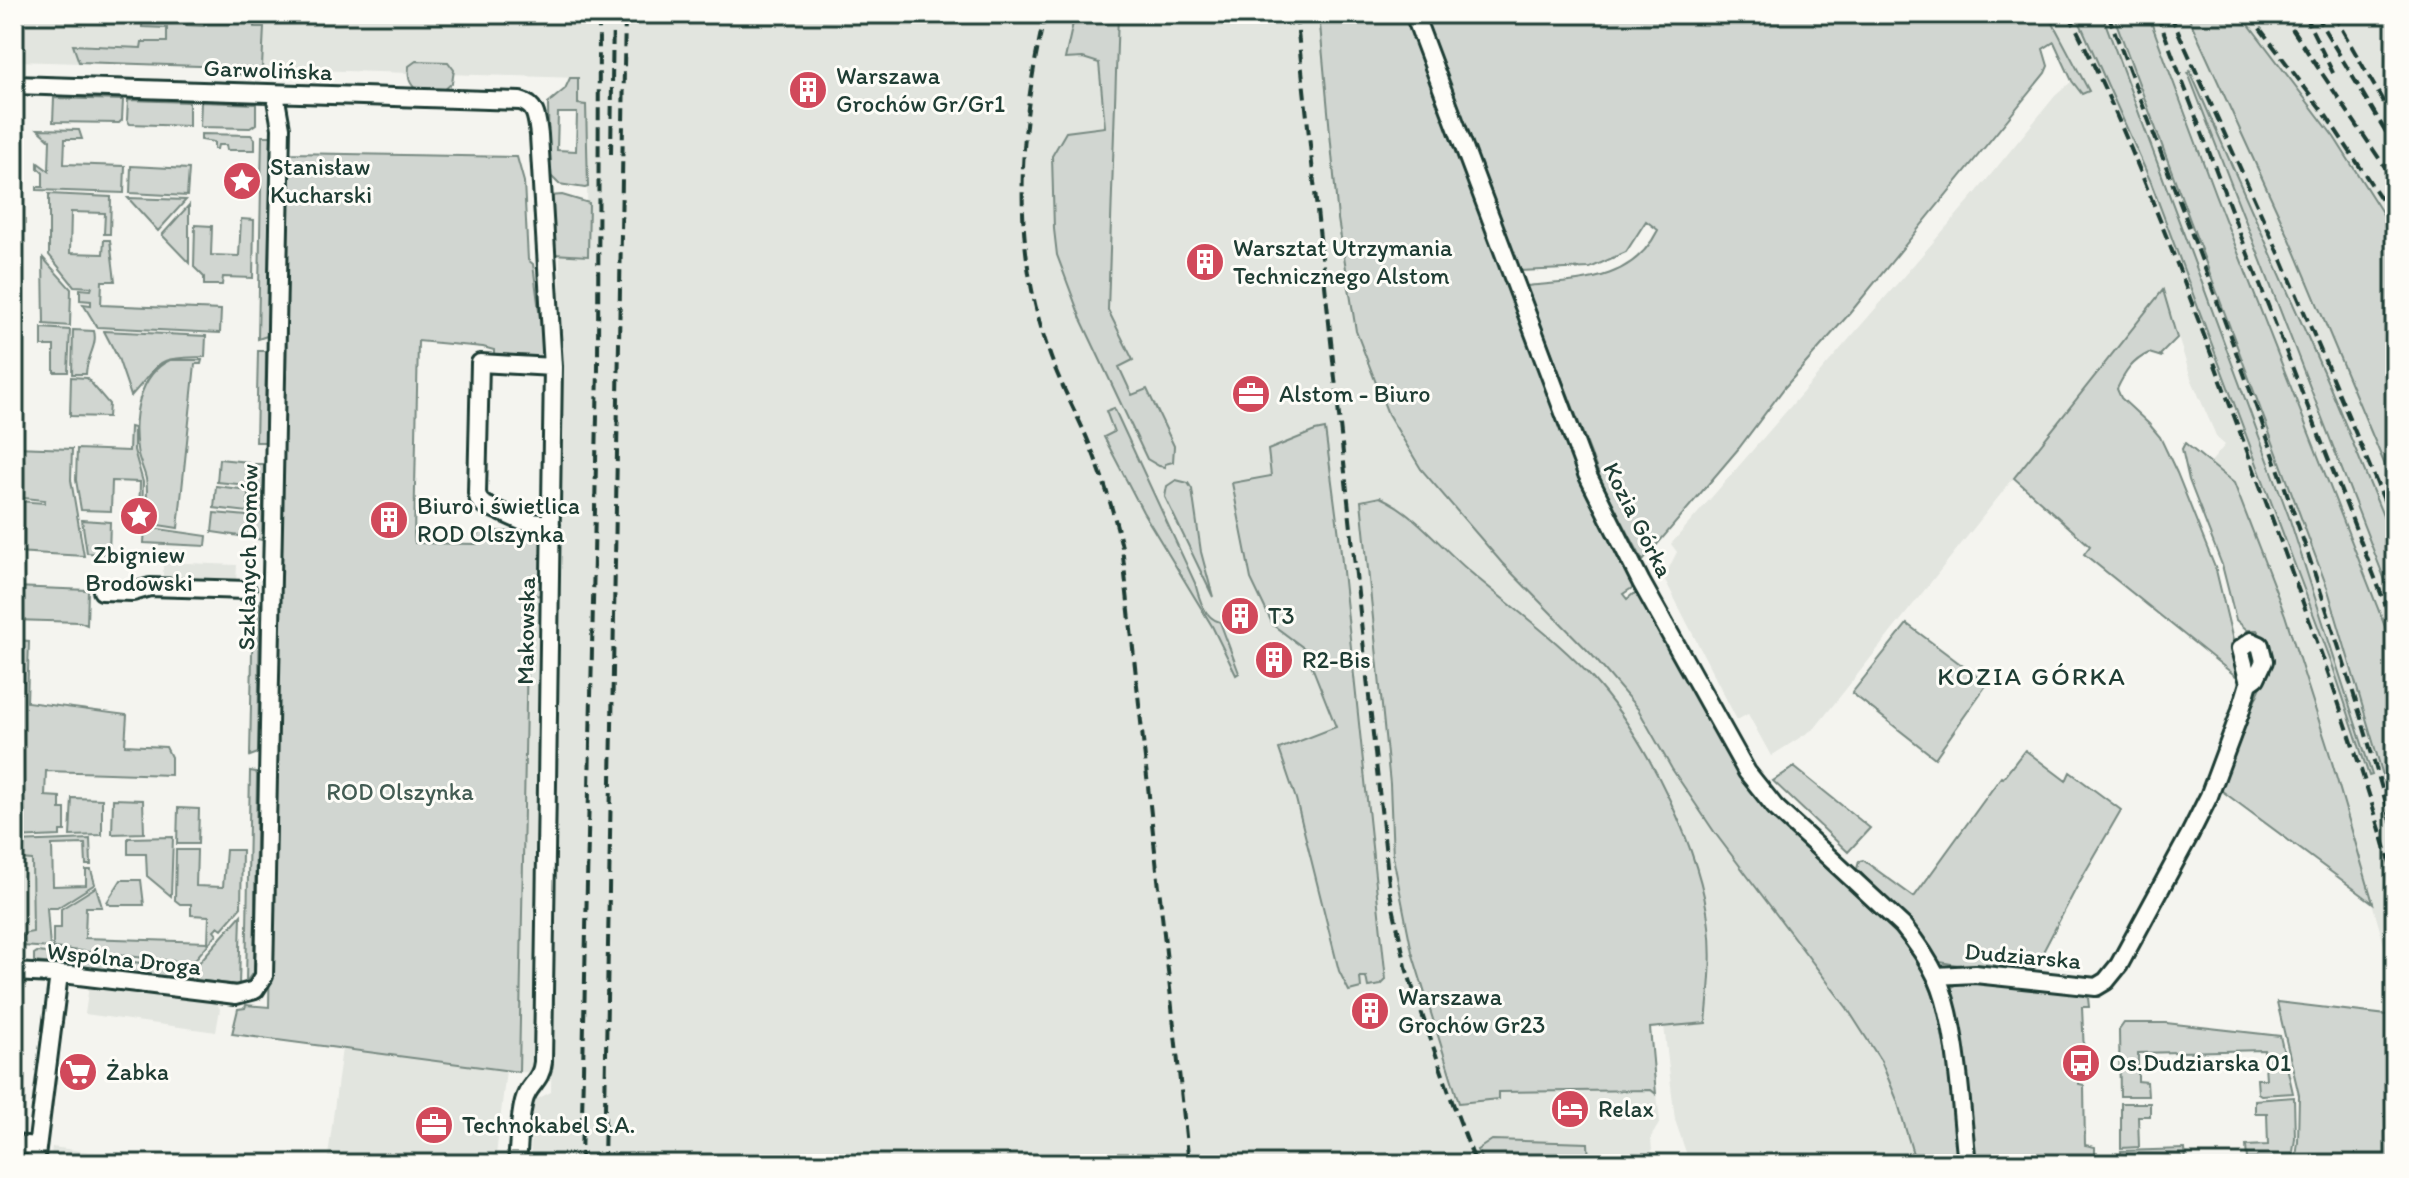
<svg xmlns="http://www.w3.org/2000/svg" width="2409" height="1178" viewBox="0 0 2409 1178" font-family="Itim,sans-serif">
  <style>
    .built { fill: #e2e5df }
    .green { fill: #d1d6d1; stroke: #788a82; stroke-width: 2; fill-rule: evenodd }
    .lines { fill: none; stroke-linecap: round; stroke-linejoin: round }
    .minor-casing { stroke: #1f3d34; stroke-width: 22 }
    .minor { stroke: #fdfcf7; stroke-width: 16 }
    .rail { stroke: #1f3d34; stroke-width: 4; stroke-dasharray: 12 6; stroke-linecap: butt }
    .labels { text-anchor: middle; stroke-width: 6; stroke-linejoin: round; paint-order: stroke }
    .street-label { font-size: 24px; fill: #1f3d34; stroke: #fdfcf7 }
    .poi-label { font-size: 24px; fill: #1f3d34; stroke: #fdfcf7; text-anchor: start }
    .park-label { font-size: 24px; fill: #435c53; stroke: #fdfcf7 }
    .neighbourhood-label { font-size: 26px; letter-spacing: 2px; fill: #1f3d34; stroke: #fdfcf7 }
  </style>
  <rect width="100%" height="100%" fill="#f4f4ef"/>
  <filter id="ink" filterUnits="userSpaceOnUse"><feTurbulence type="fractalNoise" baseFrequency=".0125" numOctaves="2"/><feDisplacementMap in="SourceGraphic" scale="16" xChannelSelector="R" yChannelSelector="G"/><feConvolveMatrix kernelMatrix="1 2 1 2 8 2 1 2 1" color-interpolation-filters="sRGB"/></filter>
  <g filter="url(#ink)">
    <path class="built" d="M14,14H1393L1593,536L1626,600L1767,833L1933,1164H1690L1675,1120L1664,1026L1650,1028L1660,1122L1651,1137L1652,1152L1661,1153L1671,1164H530L533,1101L551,1092L559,576L560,254L588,255L586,105L578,104V78L14,61Z
      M2048,14H2395V983L2329,752L2285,615L2234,483L2210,463L2225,445L2217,438L2191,378L2163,290L1815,728L1771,756L1748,714L1737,720L1664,578L1677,552L1671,544L1975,194L2055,96L2072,81L2082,94L2076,64Z
      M163,562L237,565L236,584L163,581Z
      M528,595H545L537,1073L519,1072Z
      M14,850H21L32,859L33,933L14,934Z
      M89,986L216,1001L220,1009L216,1032L85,1014Z
      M342,1048L506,1070L495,1164H327Z
      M52,1147L126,1157L178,1164H50Z"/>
    <path class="green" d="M143,14H187V25L204,26L205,22L232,23V14H254V27H264L262,67L265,68V73L230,75L229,67L79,62L73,45L141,48L142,42H167V28L142,27Z
      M1075,14H1118L1108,310L1133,360L1119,367L1132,395L1147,389L1174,446L1173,462L1165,464V467L1159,466L1147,459L1081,319L1057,255L1054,229L1052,156L1066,132L1105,127L1099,63L1083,58L1065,59Z
      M1319,14H1407L1583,486L1635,586L1623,594L1627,599L1633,594L1639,593L1738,775L1757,799L1897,934L1922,968L1936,1002L1948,1065L1959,1164H1916L1897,1100L1881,1061L1847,1008L1715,833L1672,769L1638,709L1592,655L1502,563L1421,469L1388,414L1356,331L1338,219Z
      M1421,14H2048L2089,91L2082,94L2072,81L2054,42L2043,49L2048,66L2045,73L1850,313L1785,387L1739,448L1643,561L1603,485L1526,286C1578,281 1632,283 1658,230L1646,221L1626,252L1590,268L1519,271Z
      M2076,14H2102L2289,517L2372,775L2369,776L2331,661L2150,180Z
      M2113,14H2148L2215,194L2395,652V816L2328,590Z
      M2187,14H2241L2334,137L2395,233V489L2289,237Z
      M416,61L448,62L454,70L452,83L442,92L417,90C408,83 408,76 409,66Z
      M2190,71L2329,385L2395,545V606L2188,73Z
      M570,78H578V104L586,105L588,187L585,188L559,184L549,174L548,103L565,89ZM558,113H577L576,151L557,150Z
      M54,98L123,100L122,120L119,123L53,122Z
      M128,100L189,102V126L130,124L127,120Z
      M201,102L256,104V124L250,128L200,127Z
      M38,129L79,130L82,139H65L64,164L125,166L124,193L37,190V187H43V173L38,168V163L49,171L50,140Z
      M201,134L251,135L255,139V150H227L226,145H218L217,149H214V142L201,140Z
      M262,136H271L267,336L258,339Z
      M285,138H290V153L517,157L524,182L528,260L533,264L545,358L494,356V350L483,347L418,341L414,538L415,543L477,544L478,531L543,532L542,595L528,596L519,1072L232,1034L238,1009L245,1008L246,1005L269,1007L277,550L281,549V539H277Z
      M131,166L189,169L187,196L130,193Z
      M49,194L111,197L110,234H104L105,213L71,212L70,253L103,254L104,240H110L115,281H102L101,305L221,310L220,333L97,327L83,304L91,305V301L80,300V289L91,290L92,287L74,286L49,255Z
      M562,195L589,203L588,256L553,254L550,196Z
      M128,198L186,200L158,231Z
      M189,205V263L162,235Z
      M241,219L254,220L253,278L223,277L222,285H204V277L194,267L195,225L212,226L211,255L239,256Z
      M43,258L71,289L70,326L44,324Z
      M2163,290L2177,338L2160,355L2162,357L2149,353C2132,361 2125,372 2117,389L2121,398L2149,424L2160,437L2177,473L2216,570L2243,682L2084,554L2090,546L2014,478Z
      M42,328L70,330L68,372H54V346H42Z
      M73,330L94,331C98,346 86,358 86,374H72Z
      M104,331L206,336L205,357C152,358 164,360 131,396L118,358Z
      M258,351H266L265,442H256Z
      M170,360H202L201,364H195L178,528L145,523C145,509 149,493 146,479C144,469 138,459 137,449C132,418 139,374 170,360Z
      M71,377L87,378L109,404L108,417L70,416Z
      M1114,408L1195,583C1199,598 1204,618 1220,622L1239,673L1236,675L1212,626L1143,512L1104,437L1114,432L1106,411Z
      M130,427L134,428V450L143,482L142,518H139L140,482L112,481L111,511L81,510L76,480L77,449L129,451Z
      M1325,429L1340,543L1386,980L1381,985L1368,987L1366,977H1360L1361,988L1349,991L1339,971L1296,799L1279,749L1336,727L1305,649L1273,625L1251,579L1232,483L1271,476L1268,450L1315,431Z
      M2185,443L2234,483L2285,615L2329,752L2373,903L2218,788L2271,663L2266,645L2257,630H2247L2236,620L2222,565L2189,480L2182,449Z
      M14,447L72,449L71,480L84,556L15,552L18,501L44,503L45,500L14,497Z
      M219,459L248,462V485L217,482Z
      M255,464H264L262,540L253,538Z
      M1176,480L1188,483L1192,489L1201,552L1213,597L1165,497L1167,486Z
      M216,486L248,490V512L214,508Z
      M1380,497C1415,513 1439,545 1468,570C1512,608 1561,641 1599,686C1648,743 1701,851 1709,926C1713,959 1709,991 1706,1023L1650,1028L1656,1094L1651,1090L1498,1092V1099L1459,1103L1412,952L1393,857L1390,784L1361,501Z
      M214,513L247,516V537L212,532Z
      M82,520L110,522L109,554L87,553Z
      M145,527L207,536L206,546L144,543Z
      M14,587L88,590L87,625L80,622L14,620Z
      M256,599L260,604L258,753L250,756L253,603Z
      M1907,624L1987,684L1935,758L1852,693Z
      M15,640L29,641L27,702L127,715L125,745L166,747L171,757V775L46,771L45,796L60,797V809H65V831H60V836L14,838Z
      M2025,750L2066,781L2070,772L2121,810L2080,881L2032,973L2001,967L1998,972L1940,962L1933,957L1904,917L1857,869L1859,861L1863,860L1914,897L2001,777L2003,778Z
      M1794,767L1870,828L1848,852L1773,781Z
      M250,771L256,772L257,775L254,971L246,982Z
      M72,798L102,799V835L70,836Z
      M113,799L143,800L144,833L112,834Z
      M178,808L199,809L198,844H177Z
      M173,837L171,896L147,876L146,854H128V838Z
      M90,839L91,865H86L85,844L52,845L53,886L86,885V870H91L95,884L57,908H47L50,948L22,946V934L33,932L32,860L21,859L17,842Z
      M176,850H197L196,886L223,887L226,850H242L241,907L222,929L218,926L214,930L217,934L192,963L53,948V928H61V909L96,887L102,907H86L85,938L208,942L209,916L191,915V904H180L175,900Z
      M121,880H141L144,905H110L107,902Z
      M241,915L239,985L195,980L196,966Z
      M37,952L190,968V979L34,962V954Z
      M1960,983L2073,988L2088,998L2089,1007H2082L2084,1054H2079V1085L2084,1086L2085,1145L2095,1147V1164H1975C1971,1124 1968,1083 1962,1043C1959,1025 1951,1005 1952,987Z
      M2277,1002L2395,1016V1164H2310L2307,1158H2296L2298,1142L2299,1095Z
      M2124,1023H2166L2280,1036L2293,1093L2261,1095L2258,1093L2257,1079H2266L2264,1050L2138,1053V1081L2147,1082L2148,1096H2120L2119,1030Z
      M2294,1097L2295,1139L2292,1158L2247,1159L2246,1146L2268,1145L2267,1113H2255V1100Z
      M2121,1103H2150V1116H2138L2139,1147L2121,1148Z
      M1492,1140L1588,1143L1589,1164H1484L1477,1150Z
      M2185,1149L2186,1161L2122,1164L2121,1151Z"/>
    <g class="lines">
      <g class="minor-casing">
        <path id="minor" d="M1414,14L1587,474L1641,582L1747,772L1775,807L1903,926C1916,942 1928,959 1937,978C1958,1024 1961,1112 1967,1164
          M14,85L520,101C537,105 537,120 539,135L553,367L543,1062C541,1082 528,1084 524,1101C519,1121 519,1143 517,1164
          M551,524L521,521L483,504L479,500L477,493L480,363L553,367
          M102,591L133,592L150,587L247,590
          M14,972L71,975L236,995L255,990L264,976L281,128L275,94
          M1936,976L1975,974L2096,987L2106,981L2119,965L2190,834L2209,796L2240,713L2249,683L2256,678L2264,661L2260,645L2251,641L2240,649L2249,683
          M14,1144L37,1146
          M35,1164L59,974"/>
      </g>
      <use href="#minor" class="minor"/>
      <path class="rail" d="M1045,14C1019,126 1010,242 1049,352C1060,385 1078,415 1091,448C1104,480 1114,513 1122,547L1189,1164
        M1296,14L1390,893L1407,971L1452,1101L1476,1164
        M2069,14C2138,151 2189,296 2243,440C2297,586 2352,731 2395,880
        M2108,14C2211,285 2318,555 2395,835
        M2157,14L2242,239L2395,629
        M2170,14L2283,262L2395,526
        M2249,14L2327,117L2395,220
        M2282,14L2395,182
        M2304,14L2334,75
        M2315,14L2395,147
        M2333,14L2395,122
        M611,154L613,14
        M581,1164L598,369L599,14
        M604,1164L625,14"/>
    </g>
  </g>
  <defs>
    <g id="building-disc" transform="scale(2)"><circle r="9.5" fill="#d1495b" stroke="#fdfcf7"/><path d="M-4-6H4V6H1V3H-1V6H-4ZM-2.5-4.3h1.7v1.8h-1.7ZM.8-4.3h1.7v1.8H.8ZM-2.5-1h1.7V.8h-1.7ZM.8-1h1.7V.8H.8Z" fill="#fff"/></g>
    <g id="sight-disc" transform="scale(2)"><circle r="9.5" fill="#d1495b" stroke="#fdfcf7"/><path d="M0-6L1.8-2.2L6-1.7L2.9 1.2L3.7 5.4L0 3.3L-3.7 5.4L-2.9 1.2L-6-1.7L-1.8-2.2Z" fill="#fff"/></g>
    <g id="office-disc" transform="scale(2)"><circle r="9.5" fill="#d1495b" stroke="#fdfcf7"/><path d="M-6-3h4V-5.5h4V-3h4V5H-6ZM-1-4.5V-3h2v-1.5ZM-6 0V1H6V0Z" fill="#fff"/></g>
    <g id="bus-disc" transform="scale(2)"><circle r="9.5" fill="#d1495b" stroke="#fdfcf7"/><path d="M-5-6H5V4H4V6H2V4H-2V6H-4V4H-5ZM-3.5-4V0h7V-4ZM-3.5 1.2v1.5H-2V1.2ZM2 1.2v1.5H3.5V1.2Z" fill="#fff"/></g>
    <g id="supermarket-disc" transform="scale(2)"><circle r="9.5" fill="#d1495b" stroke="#fdfcf7"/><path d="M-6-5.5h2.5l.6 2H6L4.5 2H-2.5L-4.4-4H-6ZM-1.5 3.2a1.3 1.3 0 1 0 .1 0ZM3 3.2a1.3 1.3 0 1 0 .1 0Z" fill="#fff"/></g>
    <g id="hotel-disc" transform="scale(2)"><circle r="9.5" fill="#d1495b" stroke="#fdfcf7"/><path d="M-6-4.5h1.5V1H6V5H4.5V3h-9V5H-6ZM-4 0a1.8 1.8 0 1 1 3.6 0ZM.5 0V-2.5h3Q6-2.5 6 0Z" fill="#fff"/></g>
  </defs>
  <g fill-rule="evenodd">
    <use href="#building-disc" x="808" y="90"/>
    <use href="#sight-disc" x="242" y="181"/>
    <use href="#building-disc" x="1205" y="262"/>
    <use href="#office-disc" x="1251" y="394"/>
    <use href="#sight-disc" x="139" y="516"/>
    <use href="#building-disc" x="389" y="520"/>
    <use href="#building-disc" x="1240" y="616"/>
    <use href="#building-disc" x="1274" y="660"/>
    <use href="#building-disc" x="1370" y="1011"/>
    <use href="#bus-disc" x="2081" y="1063"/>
    <use href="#supermarket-disc" x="78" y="1072"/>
    <use href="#hotel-disc" x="1570" y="1109"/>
    <use href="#office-disc" x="434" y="1125"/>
  </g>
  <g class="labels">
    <g class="street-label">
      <text transform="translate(268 70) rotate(2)" y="8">Garwolińska</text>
      <text transform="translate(1638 520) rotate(63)" y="8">Kozia Górka</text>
      <text transform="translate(248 557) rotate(-89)" y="8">Szklanych Domów</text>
      <text transform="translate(526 631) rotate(-89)" y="8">Makowska</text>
      <text transform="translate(2023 956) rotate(5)" y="8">Dudziarska</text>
      <text transform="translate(124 959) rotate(6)" y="8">Wspólna Droga</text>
    </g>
    <g class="poi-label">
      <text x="836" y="84">Warszawa<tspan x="836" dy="28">Grochów Gr/Gr1</tspan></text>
      <text x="270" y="175">Stanisław<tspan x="270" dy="28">Kucharski</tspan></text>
      <text x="1233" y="256">Warsztat Utrzymania<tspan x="1233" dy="28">Technicznego Alstom</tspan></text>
      <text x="1279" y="402">Alstom - Biuro</text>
      <text x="417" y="514">Biuro i świetlica<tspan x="417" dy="28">ROD Olszynka</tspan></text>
      <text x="139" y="563" text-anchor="middle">Zbigniew<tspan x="139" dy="28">Brodowski</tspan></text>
      <text x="1268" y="624">T3</text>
      <text x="1302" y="668">R2-Bis</text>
      <text x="1398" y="1005">Warszawa<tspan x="1398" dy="28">Grochów Gr23</tspan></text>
      <text x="2109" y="1071">Os.Dudziarska 01</text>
      <text x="106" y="1080">Żabka</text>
      <text x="1598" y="1117">Relax</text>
      <text x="462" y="1133">Technokabel S.A.</text>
    </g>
    <g class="park-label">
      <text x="400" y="800">ROD Olszynka</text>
    </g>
    <g class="neighbourhood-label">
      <text x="2032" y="685">KOZIA GÓRKA</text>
    </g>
  </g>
  <rect width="2409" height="1178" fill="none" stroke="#fdfcf7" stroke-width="48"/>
  <rect x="24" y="24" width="2361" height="1130" fill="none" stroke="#1f3d34" stroke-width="3" filter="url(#ink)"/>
</svg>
